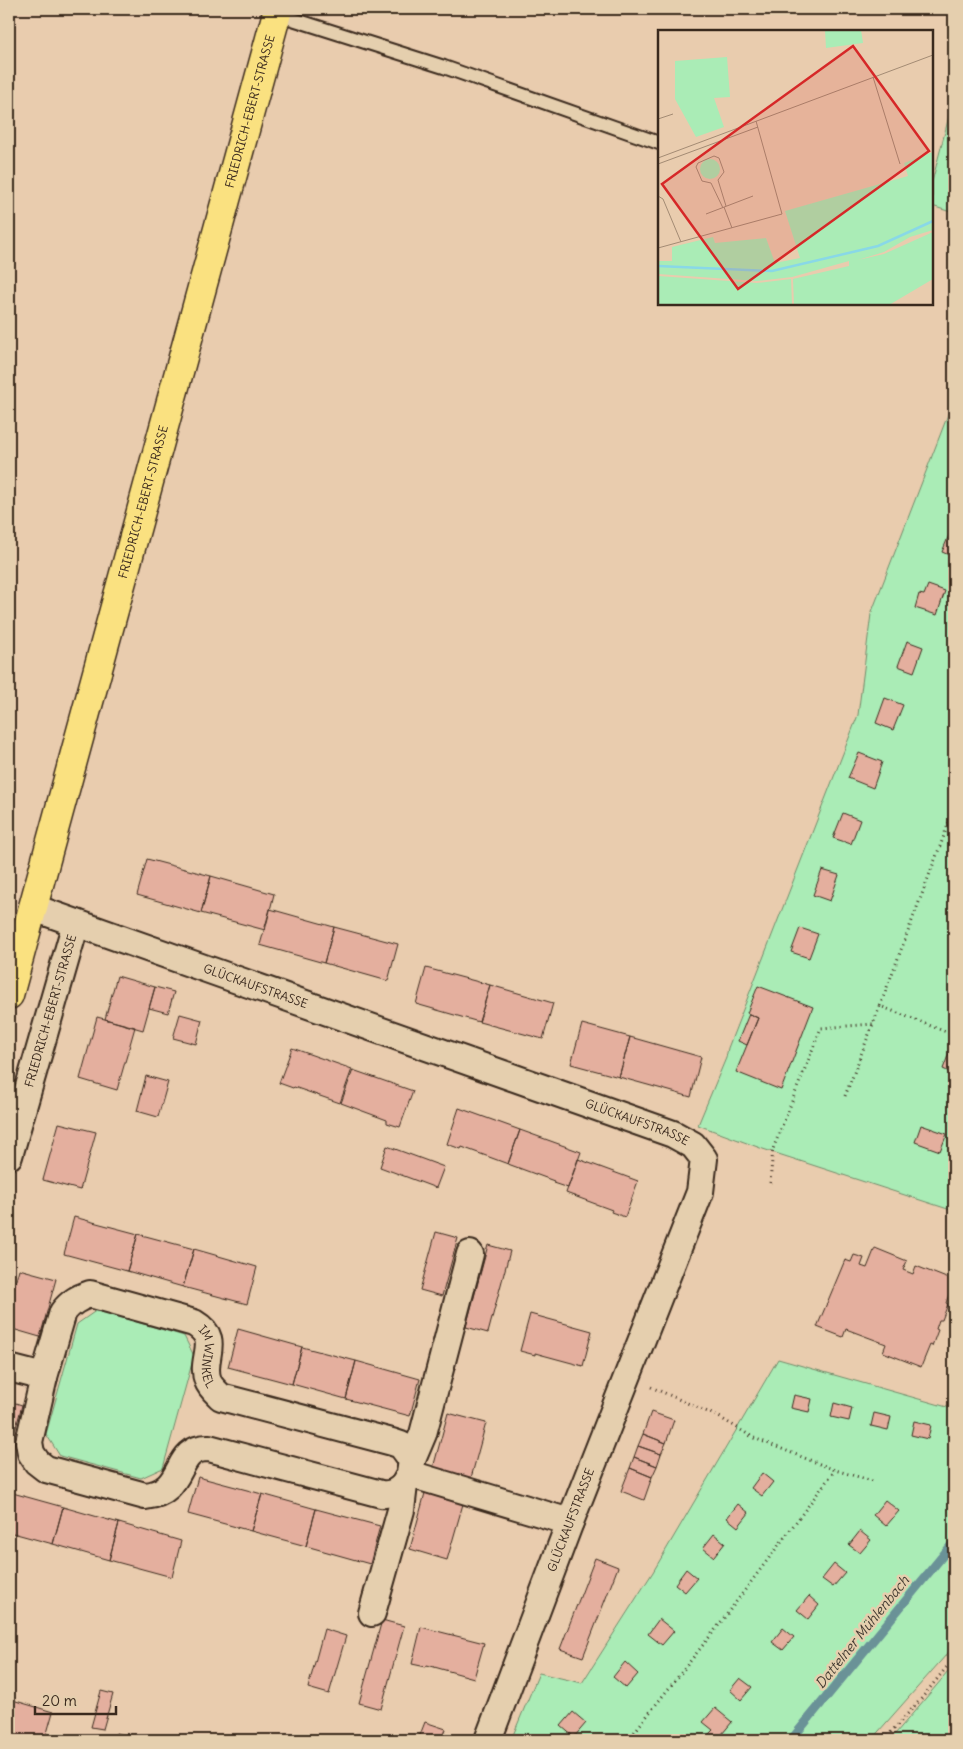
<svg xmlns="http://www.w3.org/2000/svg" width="963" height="1749" viewBox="0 0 963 1749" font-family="Delius,sans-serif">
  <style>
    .green { fill: #aaecb6; stroke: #728b6a }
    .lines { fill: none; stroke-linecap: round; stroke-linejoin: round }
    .stream { stroke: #6a9297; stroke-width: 9 }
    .building { fill: #e4af9e; stroke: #3b2a1e }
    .lane-casing { stroke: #3b2a1e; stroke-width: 16 }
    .street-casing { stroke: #3b2a1e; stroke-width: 30 }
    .primary-casing { stroke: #3b2a1e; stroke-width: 31 }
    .path { stroke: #3b2a1e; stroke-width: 3; stroke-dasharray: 1 4; stroke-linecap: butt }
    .lane { stroke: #e5cfae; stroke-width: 12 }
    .street { stroke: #e5cfae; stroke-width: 26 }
    .primary { stroke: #fae180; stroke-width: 28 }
    .labels { text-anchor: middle; stroke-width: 5; stroke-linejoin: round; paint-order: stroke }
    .street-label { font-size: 12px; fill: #3b2a1e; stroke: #e5cfae }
    .water-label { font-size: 14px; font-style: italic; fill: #433b32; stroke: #e5cfae }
    .inset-river { fill: none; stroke: #89d8e7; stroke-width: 2.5 }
    .inset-road { fill: none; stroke: #a38b74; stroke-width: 1 }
    .view { fill: #d62828; fill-opacity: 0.15; stroke: #d62828; stroke-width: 2.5 }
    .inset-edge { fill: none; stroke: #3b2a1e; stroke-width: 2.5 }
  </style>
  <rect width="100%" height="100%" fill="#e9ccae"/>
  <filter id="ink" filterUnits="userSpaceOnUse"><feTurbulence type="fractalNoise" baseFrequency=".02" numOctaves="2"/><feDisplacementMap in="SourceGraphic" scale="10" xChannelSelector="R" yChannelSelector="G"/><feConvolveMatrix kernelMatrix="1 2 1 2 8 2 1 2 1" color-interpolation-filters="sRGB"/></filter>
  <g filter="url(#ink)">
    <path class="green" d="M954,97V213L932,206V182Z
      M954,399V1211L763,1149L698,1125L726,1058L728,1048L858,715L871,614Z
      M97,1310L184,1336L194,1356L163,1468L141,1478L60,1456L46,1434L77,1324Z
      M778,1359L954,1409V1646L871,1740H511L539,1673L582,1683L653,1572Z
      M954,1665V1740H890Z"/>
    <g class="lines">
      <path class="stream" d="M791,1740L954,1542"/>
    </g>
    <path class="building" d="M952,528L954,529V557L942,552Z
      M928,585L945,591L937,615L915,608L919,594L924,595Z
      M907,641L923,647L914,672L898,666Z
      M885,698L903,705L893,730L876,723Z
      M859,753L882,762L873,788L848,778Z
      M843,813L860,820L851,844L833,838Z
      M147,859L211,876L201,913L137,895Z
      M822,870L839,875L830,901L813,895Z
      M211,876L274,894L265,930L201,913Z
      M270,909L334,927L324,963L260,945Z
      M334,927L398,944L388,981L324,963Z
      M800,928L818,934L809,958L791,952Z
      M426,968L490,985L479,1022L416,1004Z
      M117,976L155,987L143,1030L105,1019Z
      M490,985L553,1003L543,1039L479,1022Z
      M758,986L813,1007L781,1090L736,1072L758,1018L747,1013Z
      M155,987L174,992L168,1013L149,1008Z
      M180,1014L202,1020L196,1044L173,1038Z
      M749,1014L758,1018L747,1045L738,1041Z
      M97,1017L135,1027L117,1090L80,1079Z
      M582,1024L630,1037L619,1077L571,1064Z
      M630,1037L701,1057L691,1097L619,1077Z
      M292,1048L352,1069L340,1103L294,1087L293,1088L279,1083Z
      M949,1053L954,1055V1074L943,1069Z
      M353,1070L413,1091L400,1127L387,1123V1120L341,1103Z
      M146,1076L168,1082L158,1117L137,1111Z
      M459,1108L520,1130L508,1164L462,1147L461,1149L447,1144Z
      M59,1123L96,1132L80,1190L43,1180Z
      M921,1125L947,1134L940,1151L915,1142Z
      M520,1130L581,1152L568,1188L553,1183L554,1181L508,1164Z
      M387,1146L444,1167L436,1188L380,1167Z
      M578,1159L638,1181L625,1217L611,1212L612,1210L566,1193Z
      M74,1217L138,1234L127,1271L64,1254Z
      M436,1232L458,1238L442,1296L420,1290Z
      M138,1234L194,1249L183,1287L127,1271Z
      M488,1245L510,1251L488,1333L466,1327Z
      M875,1248L907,1261L903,1270L913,1274L916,1266L954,1281L946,1303L948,1304L942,1320H939L936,1329L938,1330L932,1346L930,1345L921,1367L883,1352L886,1344L846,1329L843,1337L817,1327L845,1260L851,1262L854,1255L864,1258L861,1266L867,1268Z
      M194,1249L257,1267L247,1304L183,1287Z
      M19,1269L56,1279L40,1337L9,1328V1306Z
      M530,1314L592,1331L583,1366L535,1353V1355L520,1351Z
      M238,1329L302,1347L292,1384L228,1367Z
      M302,1347L356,1361L346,1399L292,1384Z
      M356,1361L420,1379L410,1416L346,1399Z
      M794,1395L812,1399L809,1412L791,1408Z
      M9,1401L22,1405L9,1454Z
      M834,1403L852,1408L849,1421L831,1417Z
      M651,1412L674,1420L666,1443L643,1434Z
      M448,1413L486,1423L471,1478L433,1468Z
      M874,1413L891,1417L888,1430L871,1426Z
      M914,1421L931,1425L928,1439L911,1435Z
      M643,1434L666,1443L661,1454L638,1446Z
      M638,1446L661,1454L657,1466L634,1457Z
      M634,1457L657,1466L652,1477L630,1468Z
      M630,1468L652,1477L644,1500L621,1491Z
      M762,1473L773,1482L762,1496L751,1488Z
      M198,1477L262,1494L251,1531L188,1514Z
      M9,1492L63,1507L53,1544L9,1532Z
      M425,1493L463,1504L447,1560L410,1549Z
      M262,1494L316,1509L306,1546L251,1531Z
      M885,1500L899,1511L886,1526L873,1515Z
      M738,1504L749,1513L738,1527L727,1518Z
      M63,1507L119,1523L109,1560L53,1544Z
      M316,1509L380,1526L370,1564L306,1546Z
      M119,1523L181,1541L172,1577L109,1560Z
      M860,1531L871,1540L860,1553L849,1545Z
      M714,1534L725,1543L714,1557L703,1548Z
      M595,1558L618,1567L583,1657L560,1649Z
      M834,1564L845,1573L833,1587L822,1579Z
      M686,1569L697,1578L685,1592L675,1584Z
      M809,1596L819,1605L808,1619L797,1610Z
      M659,1619L674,1631L662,1645L648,1634Z
      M382,1620L404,1626L381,1709L359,1703Z
      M421,1627L484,1643L474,1678L427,1665L426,1667L412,1664Z
      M783,1628L794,1637L783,1650L772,1642Z
      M324,1629L346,1636L329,1694L308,1688Z
      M625,1662L638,1674L626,1688L613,1677Z
      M740,1678L752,1687L741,1700L730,1690Z
      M101,1691L113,1694L103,1729L91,1727Z
      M9,1699L53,1712L45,1740H20L9,1737Z
      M715,1708L732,1722L717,1740H711L707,1736L713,1730L703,1722Z
      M573,1712L586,1723L574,1737L561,1726Z
      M425,1722L446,1729L442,1740H418Z
      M116,1733L139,1740H113Z"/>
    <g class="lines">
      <g class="lane-casing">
        <path id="lane" d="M277,14L444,67L659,143"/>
      </g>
      <g class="street-casing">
        <g id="street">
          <path id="s1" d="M34,908L673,1134L693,1145L704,1159L700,1192L570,1522L488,1740"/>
          <path id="s2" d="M9,1156L76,923"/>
          <path d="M9,1368L44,1377"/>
          <path d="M410,1474L570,1522"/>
          <path id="s3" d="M404,1485C397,1492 391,1495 381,1494L209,1448C172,1447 188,1492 145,1496L46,1469L37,1462L31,1453L29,1442L44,1377L63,1312C71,1302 78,1298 90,1294L194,1323C223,1340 199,1358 208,1381C210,1387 216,1392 221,1397L392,1442L401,1445L412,1460"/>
          <path d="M372,1613L401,1510L404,1485L410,1474L412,1460L423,1434L470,1254"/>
        </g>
      </g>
      <g class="primary-casing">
        <g id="primary">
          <path id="s4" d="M9,995L278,9"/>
        </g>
      </g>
      <path class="path" d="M880,1006L954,809
        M845,1096L880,1006L954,1035
        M770,1183L773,1149L821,1028L873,1024
        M651,1387L719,1417L754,1438L835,1470L876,1482
        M628,1740L718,1626L835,1470
        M884,1740L921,1699L954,1658"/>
      <use href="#lane" class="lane"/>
      <use href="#street" class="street"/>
      <use href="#primary" class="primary"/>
    </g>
  </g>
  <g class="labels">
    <g class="street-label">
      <text dy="4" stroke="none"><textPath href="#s4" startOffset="916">FRIEDRICH-EBERT-STRASSE</textPath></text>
      <text dy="4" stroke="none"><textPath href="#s4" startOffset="511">FRIEDRICH-EBERT-STRASSE</textPath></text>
      <text dy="4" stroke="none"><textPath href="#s1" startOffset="235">GLÜCKAUFSTRASSE</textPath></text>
      <text dy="4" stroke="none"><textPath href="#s2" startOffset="151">FRIEDRICH-EBERT-STRASSE</textPath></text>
      <text dy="4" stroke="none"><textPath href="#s1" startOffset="640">GLÜCKAUFSTRASSE</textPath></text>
      <text dy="4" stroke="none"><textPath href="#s3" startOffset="740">IM WINKEL</textPath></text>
      <text transform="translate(571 1520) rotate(-69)" y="4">GLÜCKAUFSTRASSE</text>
    </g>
    <g class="water-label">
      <text transform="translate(862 1632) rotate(-51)" y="5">Dattelner Mühlenbach</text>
    </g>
  </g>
  <g transform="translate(658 30)">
    <rect width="275" height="275" fill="#e9ccae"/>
    <path d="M167,0H203L205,13L168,18ZM69,27L72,67L56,68L66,97L38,107L17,69V31ZM275,122V200L252,207L226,222L200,230L226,224L275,202V249L231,275H136L135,249L191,236V231L134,247L99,251L0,244V231H14V217L55,207L57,213L108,208L117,233L142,228L127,181L250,146L246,133ZM42 139a10 10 0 1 1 20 0a10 10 0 1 1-20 0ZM0,246L99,253L133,249L134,275H0Z" fill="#aaecb6"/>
    <path class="inset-river" d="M0,236L114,241L220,216L275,191"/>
    <path class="inset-road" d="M215,47L242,134M0,89L15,84M0,128L275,25M0,134L100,97M0,166L5,169L23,212M66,177L74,198M65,178L53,153L44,151L38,137L40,133L56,126L61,128L66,142L60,150L68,176M48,184L95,166M0,218L124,184L98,91"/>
    <path class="view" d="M195,16L271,121L80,259L4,154Z"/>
    <rect width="275" height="275" class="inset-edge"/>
  </g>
  <rect width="963" height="1749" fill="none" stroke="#e5cfae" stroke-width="30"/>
  <rect x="15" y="15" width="933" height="1719" fill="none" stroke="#3b2a1e" stroke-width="2" filter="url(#ink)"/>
  <path d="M35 1706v8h81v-8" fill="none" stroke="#3b2a1e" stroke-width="2.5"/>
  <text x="42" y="1706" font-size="15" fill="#3b2a1e" stroke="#e5cfae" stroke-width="4" paint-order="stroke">20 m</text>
</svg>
